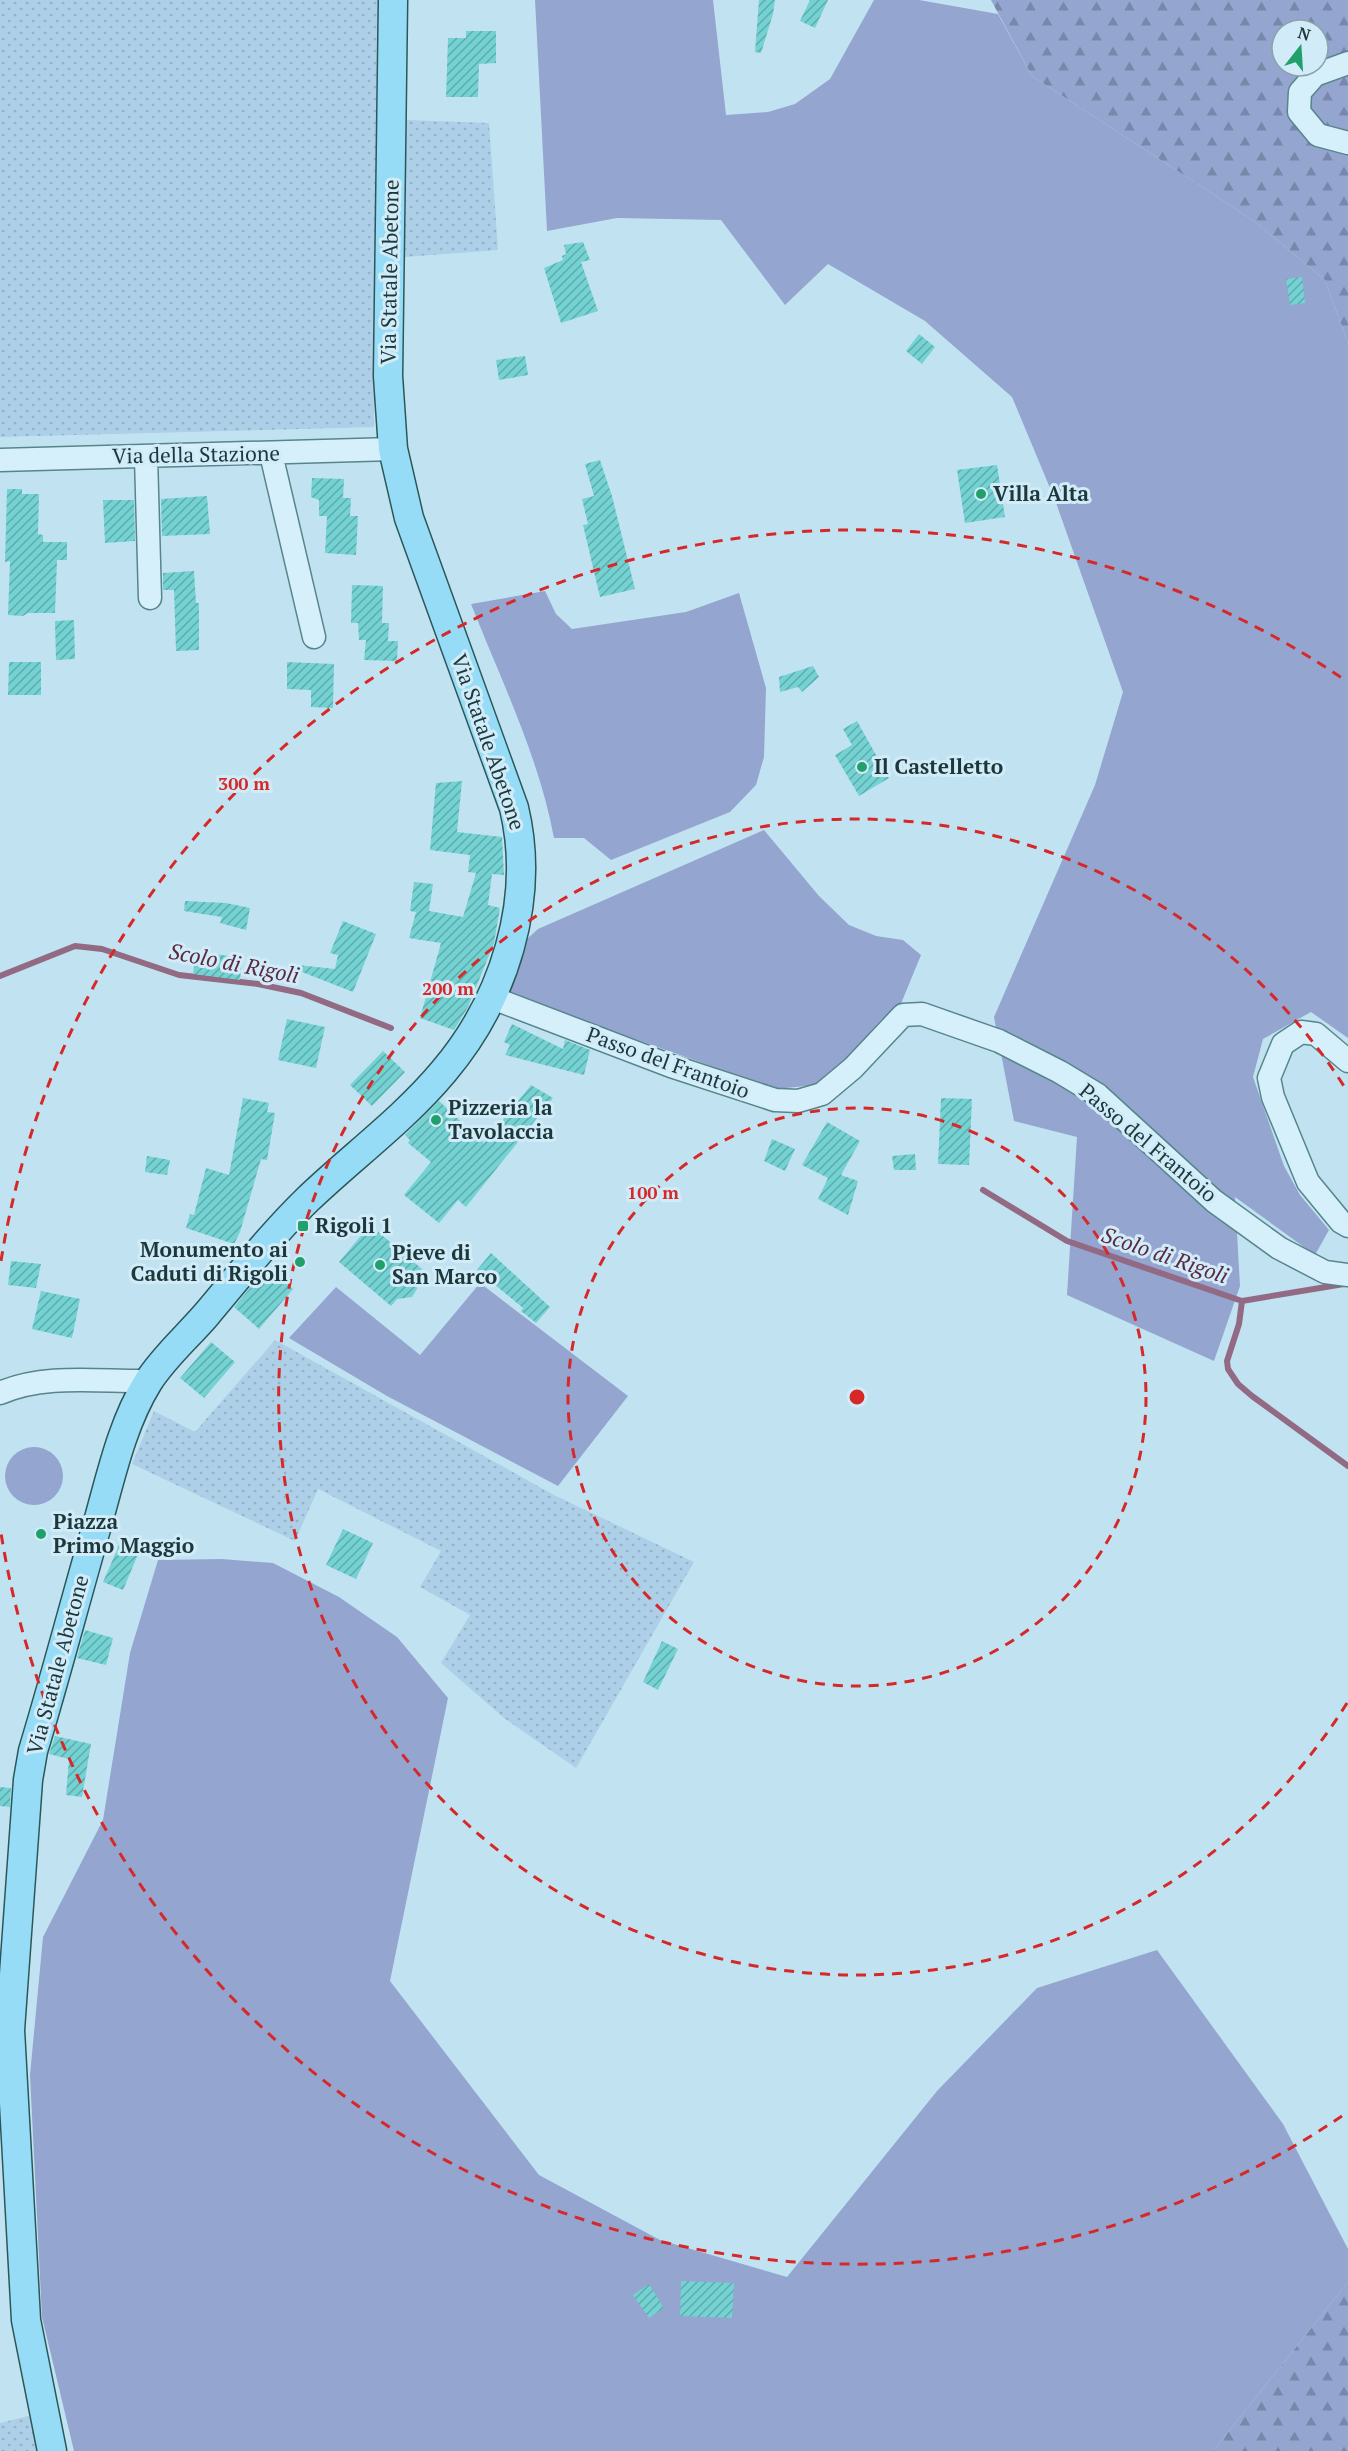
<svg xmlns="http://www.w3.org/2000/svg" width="1348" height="2451" viewBox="0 0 1348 2451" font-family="'PT Serif',serif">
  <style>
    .farmland { fill: url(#farmland-dots) }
    .green { fill: #94a5d0 }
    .forest { fill: url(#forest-firs); fill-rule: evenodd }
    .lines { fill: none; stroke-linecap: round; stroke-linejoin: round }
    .stream { stroke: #926a84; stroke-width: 6 }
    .building { fill: url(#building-hatch) }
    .minor-casing { stroke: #57858c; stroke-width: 25 }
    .major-casing { stroke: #2c5759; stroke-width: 31 }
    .minor { stroke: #d5f0fb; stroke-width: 22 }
    .major { stroke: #96dcf7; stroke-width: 28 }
    .ring { fill: none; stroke: #d62828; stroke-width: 3; stroke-dasharray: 10 8 }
    .poi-dot { fill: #22a06b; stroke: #d1ecf8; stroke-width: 2 }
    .labels { text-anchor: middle; stroke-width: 6; stroke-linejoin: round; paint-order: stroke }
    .street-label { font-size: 21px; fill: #1c383b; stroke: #d1ecf8 }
    .poi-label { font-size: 21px; font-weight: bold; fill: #1c383b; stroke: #d1ecf8; text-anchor: start }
    .water-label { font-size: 22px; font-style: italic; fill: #5b2a42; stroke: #d1ecf8 }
    .centre { fill: #d62828; stroke: #d1ecf8; stroke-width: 3 }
    .ring-label { font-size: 18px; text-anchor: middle; font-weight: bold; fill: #d62828; stroke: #d1ecf8; stroke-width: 6; stroke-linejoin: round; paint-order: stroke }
  </style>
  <defs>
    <pattern id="farmland-dots" width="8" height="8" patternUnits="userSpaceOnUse" patternTransform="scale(1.5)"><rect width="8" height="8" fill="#adcfe7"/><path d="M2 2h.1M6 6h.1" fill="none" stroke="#94b2c7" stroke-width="1.8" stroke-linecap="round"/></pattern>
    <pattern id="forest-firs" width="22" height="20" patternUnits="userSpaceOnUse" patternTransform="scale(1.5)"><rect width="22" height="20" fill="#94a5d0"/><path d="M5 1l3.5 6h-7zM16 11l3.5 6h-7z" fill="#7887aa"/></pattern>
    <pattern id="building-hatch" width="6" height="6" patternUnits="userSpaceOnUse" patternTransform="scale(1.5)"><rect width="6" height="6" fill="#74d2d2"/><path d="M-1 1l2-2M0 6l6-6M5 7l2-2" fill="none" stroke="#5eabac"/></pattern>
  </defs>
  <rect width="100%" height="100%" fill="#c1e3f1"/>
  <path class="farmland" d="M0,0H381L377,107L374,427L0,437Z
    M406,120L489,123L498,250L405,257Z
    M275,1340L554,1495L694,1562L576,1768L504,1718L441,1663L470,1615L420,1587L441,1551L318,1489L295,1541L132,1464L154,1411L195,1432Z
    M33,2415L41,2451H0V2423Z"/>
  <path class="green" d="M535,0H713L726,115L768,112L795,104L830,79L874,0H919L998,14L1032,76L1254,221L1325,280L1348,343V1038L1311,1012L1263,1039L1253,1077L1284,1166L1300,1195L1329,1230L1315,1255L1235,1197L1240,1286L1214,1361L1067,1295L1077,1137L1014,1121L994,1017L1095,785L1123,692L1055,500L1012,397L925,321L828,264L785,305L721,220L617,218L547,231Z
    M545,591L556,614L572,629L686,612L739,593L766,688L764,757L756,785L730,812L611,860L584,838H554C539,757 501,680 471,604Z
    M764,830L819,896L849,925L876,936L903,940L921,955L900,1006L880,1021L826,1084L776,1089L508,994L526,940L538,929Z
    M480,1283L628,1396L558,1486L387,1396L289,1338L336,1287L420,1355Z
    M5 1476a29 29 0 1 1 58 0a29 29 0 1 1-58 0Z
    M222,1559L273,1563L339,1597L397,1637L448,1698L390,1981L539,2175L660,2240L787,2277L937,2091L1037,1988L1157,1950L1283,2124L1348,2249V2282L1213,2451H74L42,2317L30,2075L43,1937L103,1820L130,1653L158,1560Z"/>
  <path class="forest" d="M991,0H1348V343L1325,280L1254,221L1032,76ZM1282,30H1318V66H1282Z
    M1348,2282V2451H1213Z"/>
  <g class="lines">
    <path class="stream" d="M0,976L75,946L102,949L179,975L258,984L301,993L391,1028
      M983,1190L1067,1241L1242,1301L1344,1284
      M1242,1301L1239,1324L1227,1361L1228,1369L1238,1384L1252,1396L1348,1466"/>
  </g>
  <path class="building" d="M759,0H775L773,14L761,53L755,52Z
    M810,0H828L815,28L800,21Z
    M466,31H496V63L479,64L478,97H446L448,38H466Z
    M583,242L590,260L581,262L598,311L561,323L544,268L563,260L562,256L566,254L564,245Z
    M1302,277L1305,303L1290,305L1286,279Z
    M919,334L935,347L922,364L906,351Z
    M525,356L528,375L499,380L496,360Z
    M600,460L612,496L635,589L600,597L583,525L588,524L582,499L594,496L585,464Z
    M997,465L1005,517L965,523L957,470Z
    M312,478L344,479L343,498H351L350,516H358L356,555L325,553L327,516H319V500L311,497Z
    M7,489H22V494H39L38,534L43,535V542H67V560H57L55,613H28L23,616L8,615L10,561L5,562Z
    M207,496L210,534L162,536L161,499Z
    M103,500H134L135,541L105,543Z
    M194,571L196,603H199V650L176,651L174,590H163V573Z
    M352,585L383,586L382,623H389L388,641H398L397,661L364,660L366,640H359L358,623H351Z
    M74,620L75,659L56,660L55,621Z
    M9,662H41V695H8Z
    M287,662L334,664L333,708L311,707V690L287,689Z
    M813,666L819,677L802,692L798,687L780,692L779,677Z
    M857,721L889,778L859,796L835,755L852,745L843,729Z
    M462,781L457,832L502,837L504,875L492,874L488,905L500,908L494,943L468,1007L454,1030L420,1018L441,943L409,938L416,912L410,911L414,882L433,884L429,911L463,917L476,873L468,872L470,855L430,850L436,783Z
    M185,901L226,903L250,908L246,930L220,923L222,917L184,911Z
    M343,921L376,934L353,992L297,970L298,965L335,969L338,955L330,953Z
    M215,954L242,958L240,980L193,974L195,959L214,962Z
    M287,1019L325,1027L316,1068L278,1060Z
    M512,1024L563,1049L565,1040L590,1050L584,1075L505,1055L510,1045L504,1042Z
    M383,1051L405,1072L372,1106L350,1085Z
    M531,1085L553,1098L466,1207L458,1200L439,1223L404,1195L431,1162L408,1143L410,1140L405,1135L439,1101L484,1143Z
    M243,1098L269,1103L267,1112L275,1113L267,1160L261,1159L240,1232L234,1244L186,1228L190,1214L194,1215L206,1168L229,1175Z
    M941,1098L972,1099L969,1165L938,1164Z
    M827,1122L860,1141L841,1175L858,1181L848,1215L818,1199L828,1178L802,1165Z
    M772,1139L795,1149L785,1171L764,1161Z
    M915,1154L916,1170H894L892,1156Z
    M147,1156L170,1160L167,1175L145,1172Z
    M370,1225L422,1269L415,1277L417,1289L412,1297L397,1299L391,1306L339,1262Z
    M491,1253L550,1307L536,1323L521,1311L523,1308L477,1270Z
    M11,1261L41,1264L36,1288L8,1285Z
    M268,1267L293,1289L259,1329L234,1307Z
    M41,1291L80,1299L72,1338L32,1329Z
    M211,1342L235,1362L204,1398L180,1378Z
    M343,1529L373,1543L356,1579L326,1565Z
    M120,1543L139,1552L123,1590L103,1582Z
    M85,1630L113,1638L106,1665L77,1658Z
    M662,1641L678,1649L658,1690L643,1682Z
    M55,1736L91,1744L82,1797L66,1795L69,1759L49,1754Z
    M0,1787L11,1788L10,1807L0,1806Z
    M681,2281L734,2283L732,2318L680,2316Z
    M649,2284L664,2308L649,2318L633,2295Z"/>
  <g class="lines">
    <g class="minor-casing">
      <path id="minor" d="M1348,63L1315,75L1300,92L1299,112L1318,135L1348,143
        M271,454L314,637
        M146,457L150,598
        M0,460L393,449
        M490,997L671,1066L775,1100L798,1101L822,1094L853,1068L903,1015L922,1014L999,1041L1060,1072L1098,1095L1214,1201L1279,1248L1325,1272L1348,1275
        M1348,1061L1316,1034L1301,1032L1283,1044L1269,1078L1273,1097L1308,1182L1341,1222L1348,1226
        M0,1393C45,1373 101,1382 149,1381"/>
    </g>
    <g class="major-casing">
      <path id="major" d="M52,2451L26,2320L10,2030L28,1780L33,1751C56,1675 76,1598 98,1522C111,1476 122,1424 148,1382C163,1358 187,1337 206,1315C239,1276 271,1235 308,1199C353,1156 404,1119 444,1071C504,1000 536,900 514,808L409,518L393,449L388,376L393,0"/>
    </g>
    <use href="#minor" class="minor"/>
    <use href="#major" class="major"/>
  </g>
  <g class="ring">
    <circle cx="857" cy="1397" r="289"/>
    <path d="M1347 1703A578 578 0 1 1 1347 1091"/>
    <path d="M1342 2116A867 867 0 0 1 1 1533M1 1261A867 867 0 0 1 1342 678"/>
  </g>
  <g class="poi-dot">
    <circle cx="981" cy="494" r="6"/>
    <circle cx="862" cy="767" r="6"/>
    <circle cx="436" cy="1120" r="6"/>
    <rect x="297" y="1220" width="12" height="12" rx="3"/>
    <circle cx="300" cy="1262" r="6"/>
    <circle cx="380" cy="1265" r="6"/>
    <circle cx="41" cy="1534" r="6"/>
  </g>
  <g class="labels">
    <g class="street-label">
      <text transform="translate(390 272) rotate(-89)" y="7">Via Statale Abetone</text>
      <text transform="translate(196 455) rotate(-1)" y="7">Via della Stazione</text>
      <text transform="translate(488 742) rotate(71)" y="7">Via Statale Abetone</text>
      <text transform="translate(668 1063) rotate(20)" y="7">Passo del Frantoio</text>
      <text transform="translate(1148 1143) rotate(40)" y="7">Passo del Frantoio</text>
      <text transform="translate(58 1665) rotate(-75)" y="7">Via Statale Abetone</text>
    </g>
    <g class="poi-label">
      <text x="993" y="501">Villa Alta</text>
      <text x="874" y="774">Il Castelletto</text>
      <text x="448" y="1115">Pizzeria la<tspan x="448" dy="24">Tavolaccia</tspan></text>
      <text x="315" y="1233">Rigoli 1</text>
      <text x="288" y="1257" text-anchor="end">Monumento ai<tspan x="288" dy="24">Caduti di Rigoli</tspan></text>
      <text x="392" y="1260">Pieve di<tspan x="392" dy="24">San Marco</tspan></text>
      <text x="53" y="1529">Piazza<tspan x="53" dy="24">Primo Maggio</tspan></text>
    </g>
    <g class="water-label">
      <text transform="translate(234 963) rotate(11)" y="8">Scolo di Rigoli</text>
      <text transform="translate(1165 1255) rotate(19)" y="8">Scolo di Rigoli</text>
    </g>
  </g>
  <circle cx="857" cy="1397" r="9" class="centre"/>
  <g class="ring-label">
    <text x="244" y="790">300 m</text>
    <text x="448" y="995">200 m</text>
    <text x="653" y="1199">100 m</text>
  </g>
  <g transform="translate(1300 48) rotate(17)"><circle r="28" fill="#d1ecf8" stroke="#89a4ac" stroke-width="1.5"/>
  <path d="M0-4.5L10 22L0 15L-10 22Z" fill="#22a06b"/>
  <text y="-9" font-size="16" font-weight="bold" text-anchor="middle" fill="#1c383b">N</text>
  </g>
</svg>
